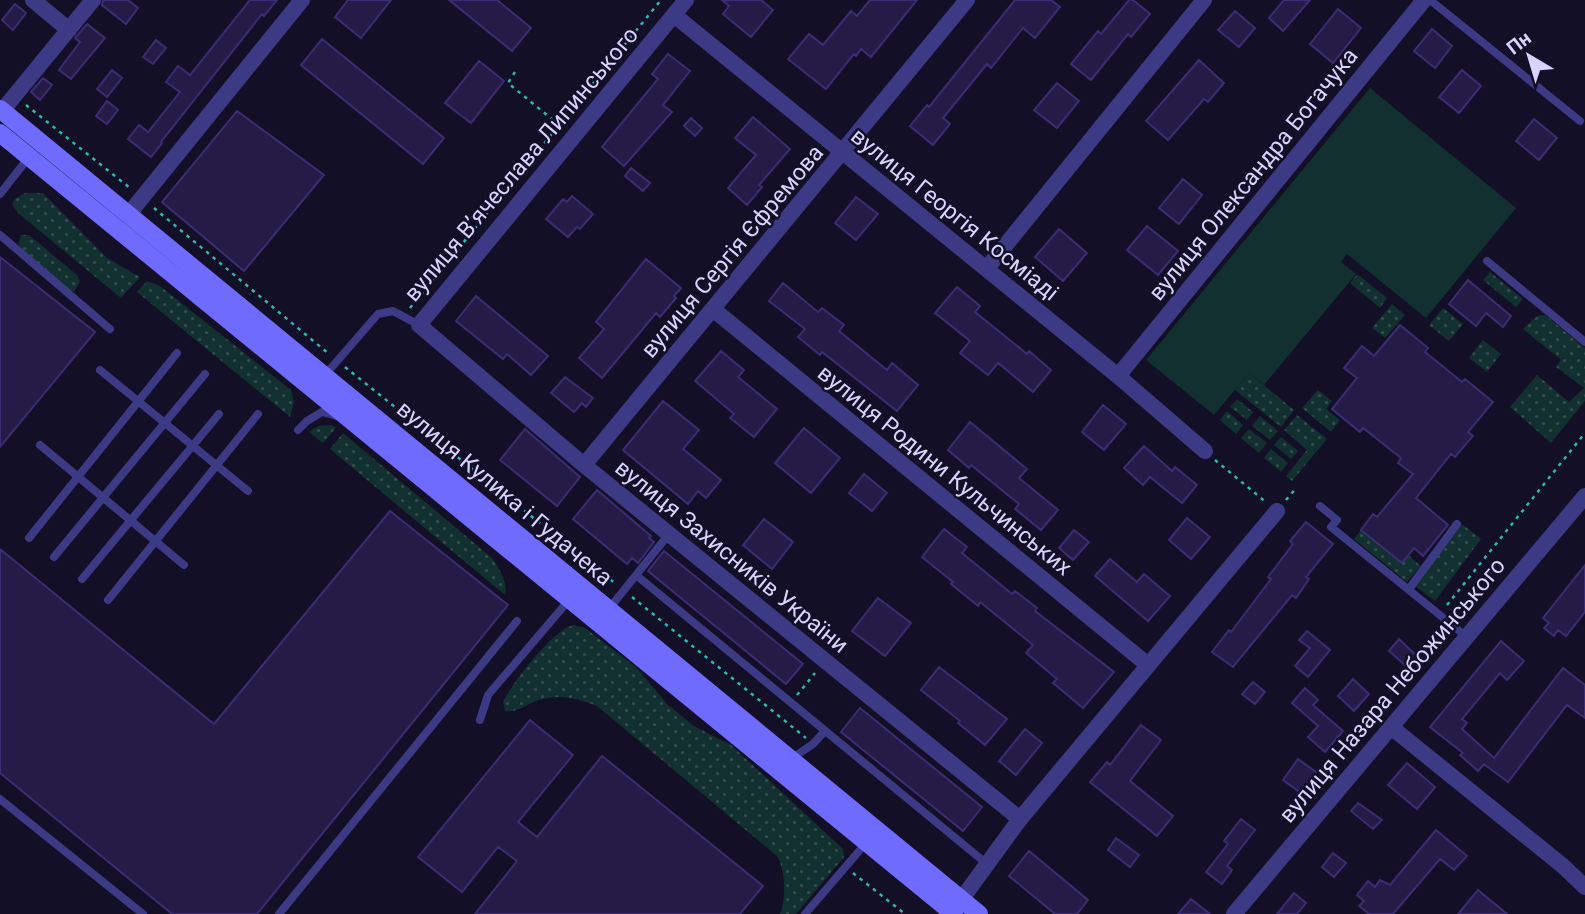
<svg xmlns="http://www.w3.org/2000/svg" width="1585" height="914" viewBox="0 0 1585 914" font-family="Roboto,sans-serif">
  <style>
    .grass { fill: url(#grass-dots) }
    .garden { fill: #12302f }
    .building { fill: #241b47; stroke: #3b2d73; stroke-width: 2 }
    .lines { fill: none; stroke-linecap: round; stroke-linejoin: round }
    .path { stroke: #2fb8b0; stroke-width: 2.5; stroke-dasharray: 3.5 5; stroke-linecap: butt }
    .lane { stroke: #3d3a85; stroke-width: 8 }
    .street { stroke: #3d3a85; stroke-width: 16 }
    .secondary { stroke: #6f6bff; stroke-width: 18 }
    .labels { text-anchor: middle; stroke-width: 5; stroke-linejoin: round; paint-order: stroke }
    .street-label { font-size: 23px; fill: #d9d4ff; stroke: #130f26 }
  </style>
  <defs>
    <pattern id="grass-dots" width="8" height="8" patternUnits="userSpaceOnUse" patternTransform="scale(1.75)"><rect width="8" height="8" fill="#12302f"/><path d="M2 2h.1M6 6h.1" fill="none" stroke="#344d4e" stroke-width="1.8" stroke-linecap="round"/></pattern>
  </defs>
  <rect width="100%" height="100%" fill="#130f26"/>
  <path class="grass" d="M25,193H43L107,258L140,277L121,298L18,213L12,204L15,199Z
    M21,235H29L77,275L80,281L74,292H67L21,254L19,243Z
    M1490,272L1523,299L1516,307L1483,280Z
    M1357,274L1387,298L1380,308L1350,283Z
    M147,281L160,286L291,390L294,403L290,417L137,292Z
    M1392,304L1405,315L1385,338L1372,328Z
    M1443,308L1463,324L1449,341L1429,325Z
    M1545,315L1585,348V401L1551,443L1510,407L1537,375L1569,402L1584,388L1556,367L1561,360L1523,329L1537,316Z
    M1483,340L1501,354L1487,372L1469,358Z
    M1249,373L1294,410L1281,427L1235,390Z
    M1318,390L1332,401L1326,409L1340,420L1331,432L1302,408Z
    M1237,399L1253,412L1247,420L1230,407Z
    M1227,411L1243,425L1236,434L1220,420Z
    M1297,415L1327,439L1292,481L1286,476L1307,450L1284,430Z
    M1260,416L1278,431L1270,440L1252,426Z
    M332,425L336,428L323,443L309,432L318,426Z
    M1249,429L1267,443L1259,453L1241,438Z
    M343,433L492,558C499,569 508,581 505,595L330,449Z
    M1281,437L1298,451L1291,459L1274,445Z
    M1271,449L1288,463L1281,472L1264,458Z
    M1462,524L1481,539L1435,601L1415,586Z
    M1361,530L1401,562L1408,555L1421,566L1407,582L1354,539Z
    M574,625L585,628L636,667L667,704L694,726L731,745L843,849L844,857L796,914H780C786,899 786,871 777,856L597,706C578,698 556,693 536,701C526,705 516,713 505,711L503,702C512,683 554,628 574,625Z"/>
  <path class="garden" d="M1370,88L1516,208L1426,318L1347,254L1341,262L1356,274L1264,385L1249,373L1214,415L1146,360Z"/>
  <path class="building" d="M103,0H128L138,8L126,24L102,5Z
    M250,0H277L264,16L262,14L161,142L162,143L151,157L128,139L139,125L148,132L180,92L166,82L178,66L190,75Z
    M348,0H391L361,38L335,17Z
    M449,0H497L531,28L512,51Z
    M722,0H761L773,10L751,37L723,14L729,6Z
    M870,0H917L871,57L861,49L856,56L854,54L826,89L788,59L809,34L823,45L851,11L857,16Z
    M1015,0H1051L1060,7L1035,38L1023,28L991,68L987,64L943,118L950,124L933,145L910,126L927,105L929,107Z
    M1129,0H1133L1150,14L1131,37L1128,34L1091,80L1071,64L1098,31L1101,34Z
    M1284,0H1310L1283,31L1269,18Z
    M15,4L26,13L13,30L2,20Z
    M1338,9L1361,28L1333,63L1310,44Z
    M1235,11L1255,28L1239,47L1218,30Z
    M87,24L105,38L71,79L59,70L80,42L75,38Z
    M1432,29L1452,46L1435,68L1414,51Z
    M322,39L444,138L423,164L301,65Z
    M156,40L166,48L153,64L143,57Z
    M668,54L690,71L663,105L672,112L624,166L602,147L658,79L652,74Z
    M1199,60L1224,83L1208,102L1204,99L1168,140L1146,121Z
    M479,61L504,81L471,123L445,103Z
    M112,70L122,78L107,97L97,89Z
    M1462,70L1481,86L1459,113L1439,97Z
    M43,78L52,85L40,100L31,92Z
    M1057,83L1079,101L1057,128L1034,110Z
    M107,101L118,110L107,124L96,116Z
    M237,111L324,175L244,271L162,202Z
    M753,117L790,149L759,185L762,187L747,205L728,188L756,155L735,138Z
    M691,118L702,128L695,136L684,126Z
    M1534,119L1557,138L1539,160L1516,141Z
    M631,168L650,183L643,191L625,176Z
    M1183,179L1202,195L1179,224L1159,208Z
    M572,196L593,214L580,229L577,227L568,237L546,219L563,199L567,202Z
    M856,197L878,214L856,240L835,223Z
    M1147,226L1178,251L1158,275L1127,250Z
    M1059,229L1087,253L1063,281L1035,257Z
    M0,257L95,332L0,447Z
    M646,259L681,288L674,296L676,298L660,317L656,313L602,378L579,358L604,329L596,322Z
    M1468,280L1511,316L1503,327L1486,313L1476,326L1449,304Z
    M783,283L818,312L822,308L844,325L839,331L887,370L892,363L918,385L897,411L822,352L820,355L798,337L805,329L769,301Z
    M957,287L980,306L975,312L1027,354L1029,351L1051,370L1033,392L998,363L988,375L960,353L970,341L935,313Z
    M476,296L548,356L531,375L507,354L503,359L456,321Z
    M1400,325L1428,348L1425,352L1462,382L1465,379L1493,402L1468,432L1473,436L1455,457L1451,454L1416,498L1448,525L1423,556L1414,548L1402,563L1361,530L1373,514L1377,517L1413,474L1398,463L1401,458L1363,428L1360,432L1332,409L1357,378L1344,368L1362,346L1374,356Z
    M721,351L744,370L738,377L777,409L754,437L730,418L734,414L695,381Z
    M565,377L593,398L586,407L582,403L574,412L551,393Z
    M663,401L699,430L683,449L721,480L706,498L698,491L688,504L623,450Z
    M1103,405L1126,424L1104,450L1082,432Z
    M970,422L1027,469L1019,478L1058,510L1041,530L1015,509L1019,504L971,465L969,468L948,450Z
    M804,428L840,458L811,493L775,463Z
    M525,429L580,477L557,506L500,460Z
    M1144,446L1172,471L1175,467L1197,485L1182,503L1150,477L1143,485L1124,468Z
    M864,474L887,493L872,511L849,493Z
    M597,490L651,536L649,538L654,542L638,563L632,558L627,564L573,519Z
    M390,511L508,605L257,914H172L0,773V549L214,724Z
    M1187,518L1210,537L1191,559L1169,540Z
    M764,519L793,542L772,569L743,545Z
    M1306,522L1333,544L1306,577L1309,579L1296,598L1292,595L1233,667L1212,652L1229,630L1231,632L1271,579L1268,577L1293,544L1290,541Z
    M944,529L967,547L962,553L1012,594L1015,591L1037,608L1035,611L1114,672L1083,708L1053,683L1057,679L1026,653L1033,645L980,602L978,606L951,584L953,582L922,557Z
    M1074,530L1089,542L1073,560L1059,548Z
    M664,551L803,664L786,684L648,571Z
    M1110,559L1137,582L1144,574L1170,596L1148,621L1095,576Z
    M1585,565V612L1566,636L1558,630L1554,636L1544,628L1549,623L1543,618Z
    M878,598L911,623L885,656L852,631Z
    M1307,631L1330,650L1308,677L1295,666L1310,648L1299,640Z
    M1399,639L1417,656L1407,667L1389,651Z
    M1501,641L1524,661L1507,680L1500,673L1462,719L1467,723L1462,729L1494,758L1563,668L1585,685V718L1567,705L1508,782L1484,764L1478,771L1460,755L1463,753L1430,727Z
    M939,667L1007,719L985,745L958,723L960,721L921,690Z
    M1353,679L1369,694L1354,711L1338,696Z
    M1253,682L1265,692L1255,704L1242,694Z
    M1305,688L1318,700L1313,705L1343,731L1325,752L1308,737L1318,726L1292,703Z
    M860,708L982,807L963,831L841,732Z
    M530,720L573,755L518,822L537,837L602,756L763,886L740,914H475L517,861L498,847L462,892L418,857Z
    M1141,725L1161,740L1130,781L1173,816L1157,836L1090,782L1107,762L1110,765Z
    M1025,729L1042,743L1016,775L999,761Z
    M1298,759L1316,772L1301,793L1283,780Z
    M1407,763L1435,787L1417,809L1388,785Z
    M1358,803L1382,820L1373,829L1351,811Z
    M1241,819L1255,830L1227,866L1232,870L1222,884L1206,872L1228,844L1224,841Z
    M1436,830L1467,856L1454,870L1440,859L1393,914H1369L1359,906L1364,901L1357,895L1368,881L1375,887L1380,880L1390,885Z
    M1116,838L1139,855L1130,867L1108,850Z
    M1029,851L1088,900L1077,914H1055L1009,876Z
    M1333,853L1346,863L1334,877L1322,867Z
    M1478,890L1507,914H1458Z
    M1294,893L1306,903L1297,914H1277Z
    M1191,899L1210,914H1178Z"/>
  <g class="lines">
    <path class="path" d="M515,72L508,83L559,125
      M26,105L130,188
      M154,208L329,354
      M410,308L661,0
      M345,367L616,584
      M1215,460L1267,503
      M1286,500L1297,487
      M632,597L806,738
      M1447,605L1585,433
      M797,695L815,673
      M853,873L905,914"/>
    <path class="lane" d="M1430,0L1580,121
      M0,194L29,157
      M0,235L110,329
      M1487,261L1585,342
      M100,370L248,491
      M325,375L378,314L393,311L419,325
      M298,430L307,421L322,412L337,416
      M40,445L184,565
      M1320,506L1337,520L1331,527L1467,637
      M29,538L177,353
      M54,557L205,374
      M636,575L987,864
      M82,579L219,414
      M1409,589L1457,524
      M108,600L258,414
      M608,610L669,534
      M480,720L488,695L569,600
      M791,759L813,744L825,731
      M0,799L143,914
      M279,914L517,621
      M805,914L866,843"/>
    <path class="street" d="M33,0L69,30
      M686,0L419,325L584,465L1020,819
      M674,15L1118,376L1205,451
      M2,111L93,0
      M128,215L302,0
      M987,268L1204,0
      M714,310L1148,665
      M1118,376L1424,0
      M584,465L967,0
      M1391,727L1563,866L1585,887
      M961,900L1020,819L1277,511
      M1234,914L1585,496"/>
    <path class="secondary" d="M0,109L979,914
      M0,133L954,914"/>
  </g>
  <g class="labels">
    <g class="street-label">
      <text transform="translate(521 164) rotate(-50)" y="8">вулиця Вʼячеслава Липинського</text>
      <text transform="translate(1253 174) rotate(-51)" y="8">вулиця Олександра Богачука</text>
      <text transform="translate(955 214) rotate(39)" y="8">вулиця Георгія Косміаді</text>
      <text transform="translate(732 251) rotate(-50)" y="8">вулиця Сергія Єфремова</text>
      <text transform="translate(945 470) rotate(39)" y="8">вулиця Родини Кульчинських</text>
      <text transform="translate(505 493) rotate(40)" y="8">вулиця Кулика і Гудачека</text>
      <text transform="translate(732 556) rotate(39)" y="8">вулиця Захисників України</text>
      <text transform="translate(1392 690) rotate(-50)" y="8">вулиця Назара Небожинського</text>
    </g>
  </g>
  <g transform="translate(1529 56) rotate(322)" stroke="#130f26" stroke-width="5" paint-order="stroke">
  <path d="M0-5L12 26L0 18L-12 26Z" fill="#d9d4ff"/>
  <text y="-10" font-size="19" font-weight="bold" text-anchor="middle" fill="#d9d4ff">Пн</text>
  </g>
</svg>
